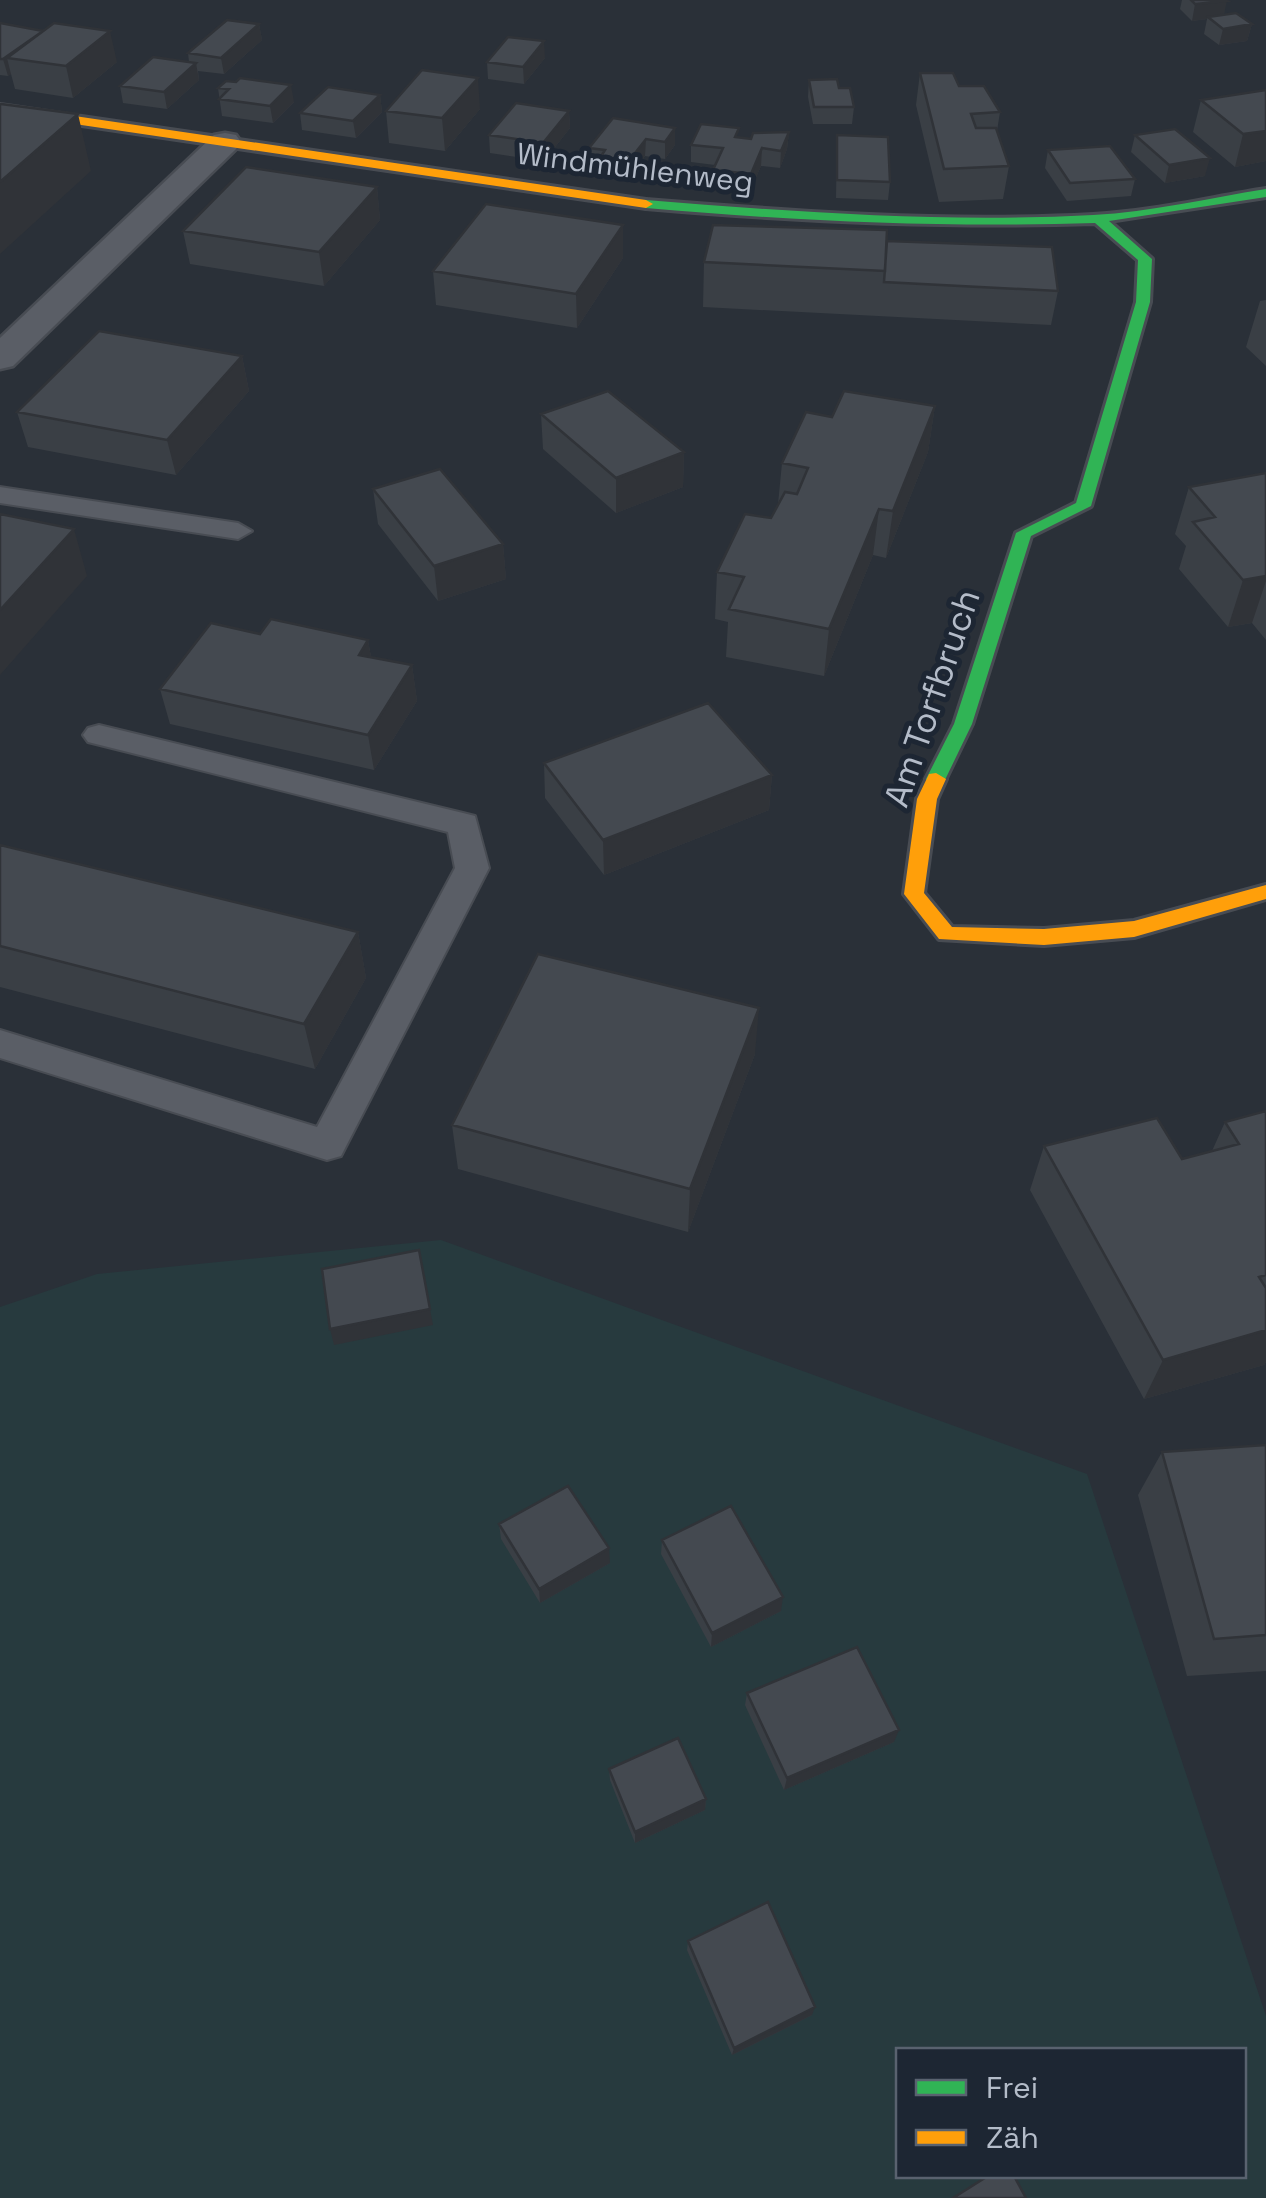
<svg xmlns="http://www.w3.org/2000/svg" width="1266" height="2198" viewBox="0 0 1266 2198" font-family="'Space Grotesk',sans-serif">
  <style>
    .green { fill: #273a3e; fill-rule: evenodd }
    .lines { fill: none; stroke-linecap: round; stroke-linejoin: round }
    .lane-casing { stroke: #484c53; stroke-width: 4 }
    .street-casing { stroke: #484c53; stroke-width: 5 }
    .fast-casing { stroke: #484c53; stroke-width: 6 }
    .slow-casing { stroke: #484c53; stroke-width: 6 }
    .lane { fill: #5a5e66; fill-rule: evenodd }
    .street { fill: #5a5e66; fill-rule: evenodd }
    .fast { fill: #30b455; fill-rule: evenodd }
    .slow { fill: #ff9f0a; fill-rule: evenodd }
    .wall { fill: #3a3f45 }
    .shaded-wall { fill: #303338 }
    .building { fill: #444950; stroke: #303338; stroke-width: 2.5 }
    .labels { text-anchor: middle; stroke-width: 10; stroke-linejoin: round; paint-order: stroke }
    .far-street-label { font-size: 30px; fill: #b4bcc9; stroke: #1d2633 }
    .street-label { font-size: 35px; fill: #b4bcc9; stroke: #1d2633 }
  </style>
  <rect width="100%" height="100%" fill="#2a3038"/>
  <path class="green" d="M441,1240L1087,1474L1266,2016V2198H0V1307L97,1274ZM898,2050H1244V2176H898Z"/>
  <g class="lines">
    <g class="lane-casing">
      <path id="lane" d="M0,487L238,523L252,531L238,539L0,503Z
        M99,725L463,813L475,816L489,868L341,1156L327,1160L0,1058V1030L317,1127L455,868L448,832L88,742L83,735L88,728Z"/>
    </g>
    <g class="street-casing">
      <path id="street" d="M225,133L236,135L241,142L236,149L13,366L0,369V338L214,135Z"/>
    </g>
    <g class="fast-casing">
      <path id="fast" d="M1266,189V197L1109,221L1152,259L1150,302L1091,506L1031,536L972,724L943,784H929L926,779L954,724L1016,533L1076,503L1136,302L1138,260L1095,223C944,228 796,221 646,208L639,204L646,200C795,212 944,223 1093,215C1151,212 1209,198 1266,189Z"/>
    </g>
    <g class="slow-casing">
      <path id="slow" d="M0,105L646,200L653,204L646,208L0,113Z
        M936,773L946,779L937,799L924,893L952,927L1044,929L1134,921L1266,885V899L1134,937L1044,945L939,939L904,894L917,799L929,774Z"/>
    </g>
    <use href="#lane" class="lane"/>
    <use href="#street" class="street"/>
    <use href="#fast" class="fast"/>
    <use href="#slow" class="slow"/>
  </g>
  <path class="wall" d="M1182,0H1225L1224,15L1252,24L1247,41L1219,45L1204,34L1207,19L1192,21L1180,9Z
    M0,23L117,62L73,98L15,89L11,74L8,76L0,75Z
    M259,24L262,40L224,74L198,71L199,80L167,109L123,103L120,86L189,62L188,53Z
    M545,58L524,84L488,79L487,62Z
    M920,73L959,86L1000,112L997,131L1009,166L1003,199L939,202L916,105Z
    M809,80L839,88L854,107L852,124H813L808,97Z
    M218,88L294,102L273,123L222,116Z
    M1266,90V161L1235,167L1193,132L1201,100Z
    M380,95L382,112L356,138L302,130L300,113Z
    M480,109L445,151L389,143L386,111Z
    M569,111L570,128L544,161L490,153L489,135Z
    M675,128V145L665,159L645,156L628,180L600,175V167L590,165L589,148Z
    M789,132L787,149L780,168L761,166L750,191L712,187L713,170L715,165L691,162V145L738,138L751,139Z
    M837,135L890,182L888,200L836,198Z
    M1135,135L1205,176L1165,183L1131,152Z
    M1048,150L1135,179L1131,196L1067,201L1045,168Z
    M377,187L380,220L324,286L190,264L183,231Z
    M623,225V258L577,328L436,305L433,271Z
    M887,241L1058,291L1051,325L703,307L704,262Z
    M1266,300V366L1246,347L1260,301Z
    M242,356L249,391L176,475L28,447L17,412Z
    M935,406L928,452L886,558L873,555L824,676L726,657L728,622L715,619L717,572L771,518L778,504L782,463L832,417Z
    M541,414L684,452L683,487L616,513L543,449Z
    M1266,473V640L1252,623L1228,627L1179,569L1186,546L1175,534L1189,487Z
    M373,489L503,544L506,579L438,601L378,524Z
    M260,634L368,640L371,657L412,665L417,701L374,770L170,724L160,689Z
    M544,763L772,775L769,810L604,875L545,798Z
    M0,845L358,932L366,978L315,1069L0,987Z
    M755,1054L688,1232L458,1169L452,1125Z
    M1266,1111V1362L1264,1365L1144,1399L1030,1190L1044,1146L1182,1159L1212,1151L1225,1122Z
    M1266,1445V1671L1187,1676L1138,1495L1162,1452Z
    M499,1524L610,1563L540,1603L501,1539Z
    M662,1540L781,1611L711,1647L661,1554Z
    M747,1693L894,1742L784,1790L745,1705Z
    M609,1769L706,1799L705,1810L635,1843L610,1780Z
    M688,1941L812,2015L732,2055L687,1950Z"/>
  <path class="shaded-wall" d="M1227,1L1223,18L1208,17L1207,19L1192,21L1195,4Z
    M259,24L262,40L224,74L221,58Z
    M1252,24L1247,41L1219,45L1223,29Z
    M45,31L7,58L11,74L8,76L3,59Z
    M110,31L117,62L73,98L66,66Z
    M544,41L545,58L524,84L523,67Z
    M196,63L199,80L167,109L164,92Z
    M478,78L480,109L445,151L442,118Z
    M291,85L294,102L273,123L270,106Z
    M380,95L382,112L356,138L353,121Z
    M569,111L570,128L544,161L543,143Z
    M78,114L91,171L0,254V182Z
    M675,128V145L665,159V142Z
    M1266,131V161L1235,167L1243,134Z
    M789,132L787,149L780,168L781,151Z
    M646,139L645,156L628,180V162Z
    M762,148L761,166L750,191L751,174Z
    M1210,158L1205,176L1165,183L1169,165Z
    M377,187L380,220L324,286L319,252Z
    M623,225V258L577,328L576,294Z
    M242,356L249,391L176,475L167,440Z
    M935,406L928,452L886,558L893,511Z
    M684,452L683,487L616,513V478Z
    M879,509L873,555L824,676L829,629Z
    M74,529L87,576L0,675V610Z
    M503,544L506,579L438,601L434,566Z
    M1266,576V581L1252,623L1228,627L1243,580Z
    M368,640L374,675L359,655Z
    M412,665L417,701L374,770L368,735Z
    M772,775L769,810L604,875L603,840Z
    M358,932L366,978L315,1069L304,1024Z
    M759,1008L755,1054L688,1232L690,1189Z
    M430,1309L433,1325L334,1345L330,1329Z
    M1266,1330V1362L1264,1365L1144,1399L1163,1360Z
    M609,1548L610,1563L540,1603L539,1589Z
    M783,1597L781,1611L711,1647L712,1633Z
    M899,1730L894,1742L784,1790L787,1778Z
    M706,1799L705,1810L635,1843V1832Z
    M815,2007L812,2015L732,2055L734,2048Z"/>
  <path class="building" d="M1191,0H1225L1227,1L1195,4Z
    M1236,13L1252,24L1223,29L1208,17Z
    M227,20L259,24L221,58L188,53Z
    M0,23L43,31L3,59H0Z
    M54,23L110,31L66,66L7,58Z
    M508,37L544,41L523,67L487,62Z
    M153,57L196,63L164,92L120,86Z
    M422,70L478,78L442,118L386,111Z
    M920,73H953L959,86H984L1000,112L971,114L976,128H996L1009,166L944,169Z
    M240,78L291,85L270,106L219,99L229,89L218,88L226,81L236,82Z
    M837,79L839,88H850L854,107H814L809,80Z
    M328,87L380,95L353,121L300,113Z
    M1266,90V131L1243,134L1201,100Z
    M516,103L569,111L543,143L489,135Z
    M1,104L78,114L0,182V105Z
    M613,118L675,128L665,142L646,139L628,162L600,158L605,150L589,148Z
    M701,124L739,128L735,137L751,139L753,133L789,132L781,151L762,148L751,174L713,170L723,148L691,145Z
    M1175,129L1210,158L1169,165L1135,135Z
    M837,135L888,137L890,182L837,180Z
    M1110,146L1135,179L1070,183L1048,150Z
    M246,167L377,187L319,252L183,231Z
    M486,204L623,225L576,294L433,271Z
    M713,225L887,230L885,271L704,262Z
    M887,241L1052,247L1058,291L884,282Z
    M99,331L242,356L167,440L17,412Z
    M608,391L684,452L616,478L541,414Z
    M844,391L935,406L893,511L879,509L829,629L729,609L744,577L717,572L745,514L771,518L785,492L797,494L808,468L782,463L806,412L832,417Z
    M440,469L503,544L434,566L373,489Z
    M1266,473V576L1243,580L1193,522L1215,517L1189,487Z
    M0,514L74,529L0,610Z
    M271,619L368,640L359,655L412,665L368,735L160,689L211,623L260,634Z
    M708,703L772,775L603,840L544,763Z
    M0,845L358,932L304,1024L0,946Z
    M538,954L759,1008L690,1189L452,1125Z
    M1266,1111V1275L1259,1277L1266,1288V1330L1163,1360L1044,1146L1157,1118L1182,1159L1239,1144L1225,1122Z
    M419,1250L430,1309L330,1329L322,1269Z
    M1266,1445V1635L1214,1639L1162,1452Z
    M568,1486L609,1548L539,1589L499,1524Z
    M731,1506L783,1597L712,1633L662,1540Z
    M857,1647L899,1730L787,1778L747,1693Z
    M678,1738L706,1799L635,1832L609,1769Z
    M768,1902L815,2007L734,2048L688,1941Z
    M988,2176H1014L1026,2198H953Z"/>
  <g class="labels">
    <g class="far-street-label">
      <text transform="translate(635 168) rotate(7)" y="10">Windmühlenweg</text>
    </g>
    <g class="street-label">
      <text transform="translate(932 698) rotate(-71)" y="12">Am Torfbruch</text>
    </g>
  </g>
  <rect x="896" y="2048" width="350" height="130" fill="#1d2633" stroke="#59626f" stroke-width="2.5"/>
  <rect x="916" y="2080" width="50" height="15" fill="#30b455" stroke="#59626f" stroke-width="2.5"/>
  <text x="986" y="2098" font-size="30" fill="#b4bcc9">Frei</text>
  <rect x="916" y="2130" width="50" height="15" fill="#ff9f0a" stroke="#59626f" stroke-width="2.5"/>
  <text x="986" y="2148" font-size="30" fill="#b4bcc9">Zäh</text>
</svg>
